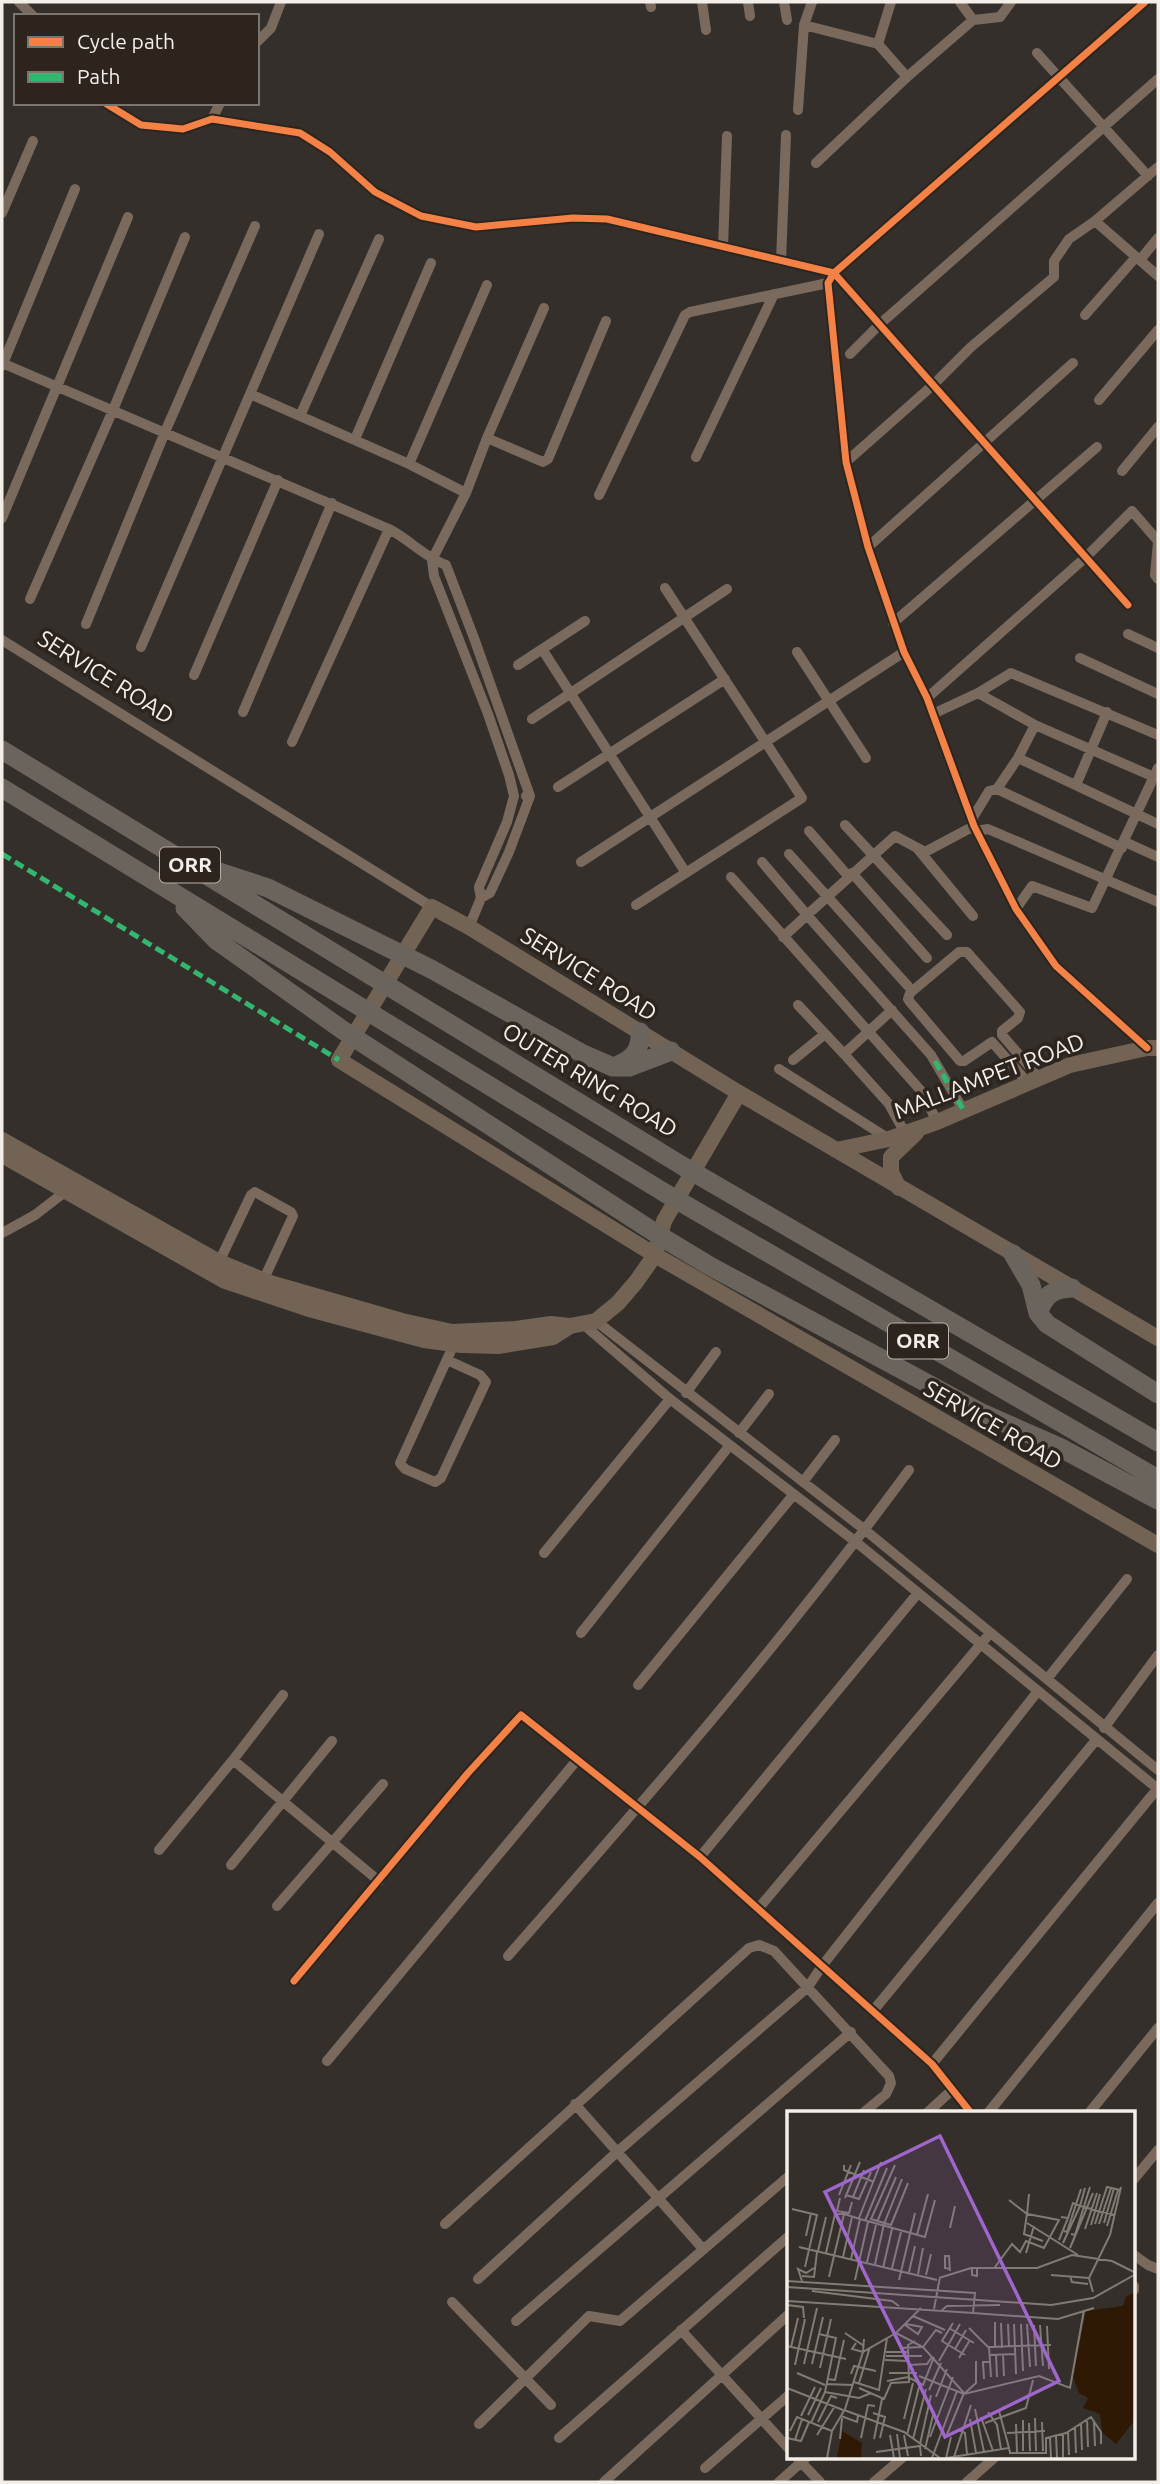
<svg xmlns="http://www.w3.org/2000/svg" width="1160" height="2484" viewBox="0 0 1160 2484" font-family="Ubuntu,sans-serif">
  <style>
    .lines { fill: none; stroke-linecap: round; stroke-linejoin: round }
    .street { stroke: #7a6a5d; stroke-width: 10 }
    .secondary { stroke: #726355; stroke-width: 16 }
    .highway { stroke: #6b645d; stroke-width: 19 }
    .quiet { stroke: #33b770; stroke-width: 5; stroke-dasharray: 10 5; stroke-linecap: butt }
    .cycleway-casing { stroke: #2c241d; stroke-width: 11 }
    .cycleway { stroke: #f48246; stroke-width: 7 }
    .labels { text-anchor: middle; stroke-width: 7; stroke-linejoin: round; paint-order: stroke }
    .shield { fill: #2c241d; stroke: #b8b1ac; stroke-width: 2 }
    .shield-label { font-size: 21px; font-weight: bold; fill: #f4eee9 }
    .street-label { font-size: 23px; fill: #f4eee9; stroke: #2c241d }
    .inset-road { fill: none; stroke: #817b76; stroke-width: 2 }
    .view { fill: #9f66cc; fill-opacity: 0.15; stroke: #9f66cc; stroke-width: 3.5 }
    .inset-edge { fill: none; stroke: #f4eee9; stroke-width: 3.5 }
  </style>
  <rect width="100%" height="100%" fill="#342f2a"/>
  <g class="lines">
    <path class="street" d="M19,2L33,16
      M650,2L651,7
      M702,2L706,30
      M748,2L750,16
      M784,2L787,20
      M960,2L973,20
      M1145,2L834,273L828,283L846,462L868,547L904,652L927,698L974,826L1016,909L1056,966L1147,1048
      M804,25L878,44L907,77
      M257,42L271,28L281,2
      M878,44L891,2
      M1037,53L1148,176
      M105,103L141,125L183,129L212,119L300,133L330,152L375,192L421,216L476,227L573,218L607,219L834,273L1128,605
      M798,110L804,25L812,2
      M212,119L220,103
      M816,163L907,77L973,20L1000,17L1011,2
      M2,213L33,141
      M1095,221L1158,276
      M723,247L727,136
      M1140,260L1158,238
      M781,261L786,135
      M1085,315L1136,257
      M850,354L880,324L1158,79
      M2,363L389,529C409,539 424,557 446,565L474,638L530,796
      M2,366L75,189
      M250,394L409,464L466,493
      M1099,400L1158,330
      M300,416L379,239
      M487,438L543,462L548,459L606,321
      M355,439L431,263
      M696,457L774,294
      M846,462L933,385L971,347L1054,277V261L1069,239L1095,221L1158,167
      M409,464L487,285
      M1122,471L1158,427
      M599,495L685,315L690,312L828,283
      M2,518L128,217
      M1158,542L1155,575L1158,579
      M868,547L1073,363
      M30,599L113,410L185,237
      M893,623L1097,447
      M86,624L165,432L255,226
      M1128,634L1158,648
      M2,640L432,907
      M141,647L319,234
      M542,649L686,873
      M797,652L866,758
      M1080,658L1158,694
      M518,665L585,621
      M194,675L278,480
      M978,693L1035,725L1154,777
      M927,698L1086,557L1132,511L1158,541
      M243,712L332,503
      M933,714L978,693L1011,673L1158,735
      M532,719L727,589
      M292,742L389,529
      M1018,758L1158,824
      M1076,785L1107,712
      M558,787L725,679
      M997,789L1122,848
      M972,819L989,791L997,789L1018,758L1035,725
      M845,825L947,935
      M809,831L848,876
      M976,831L988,829L1158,902
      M1125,842L1158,857
      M917,848L973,916
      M789,854L908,986
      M581,862L904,652
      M762,862L807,915L895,836L925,852L974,826
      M852,873L927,958
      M731,877L923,1093L937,1122
      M481,898L490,893L509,852L530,796H526
      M636,905L802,798L665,588
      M1016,909L1032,886L1092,908L1158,768
      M469,927L481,898L479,887L507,822L514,796L509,775L488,714L434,576L432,560L466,493L487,438L544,308
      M783,937L807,915L931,1055L964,1111
      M798,1005L844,1054
      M892,1010L844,1054L889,1104L905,1133
      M793,1060L825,1034
      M779,1069L889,1139
      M1028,1083L992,1042L964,1061H960L910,1002L908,999L910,993L959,952H967L1020,1012L1018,1018L1002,1031V1035L1039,1078
      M2,1233L35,1215L66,1191
      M219,1262L251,1195L255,1192L291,1212L293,1216L263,1281
      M596,1321L865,1530L1158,1770
      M584,1325L670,1399L856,1542L1158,1789
      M447,1360L480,1375L486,1382L441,1478L435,1482L405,1469L400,1463L454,1344
      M686,1393L716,1352
      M739,1433L769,1394
      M803,1482L835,1440
      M544,1553L670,1399
      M581,1633L730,1445
      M1047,1679L1127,1579
      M638,1685L794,1494
      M1104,1728L1158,1655
      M233,1760L379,1881
      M159,1850L233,1760L283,1695
      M700,1857L918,1593
      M231,1865L332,1741
      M277,1906L383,1784
      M758,1909L986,1638
      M508,1956C647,1798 785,1639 909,1470
      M294,1981L468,1773L521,1715L700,1857L932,2064L971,2113
      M873,2011L1096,1740
      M327,2061L577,1760
      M932,2064L1158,1788
      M575,2104L703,2249
      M927,2113L952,2090
      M988,2113L1158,1903
      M1089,2113L1158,2028
      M1134,2179L1158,2150
      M445,2224L749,1948L759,1945L774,1951L889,2076L891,2083L886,2094L863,2113
      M1134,2255L1148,2265L1158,2269
      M478,2279L617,2152L808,1987L822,1966L1038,1691
      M1134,2286V2290
      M452,2302L551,2405
      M516,2321L851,2032
      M681,2330L789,2449
      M479,2424L589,2316L620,2321L789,2176
      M559,2438L789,2236
      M798,2459L820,2482
      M705,2468L789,2395
      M604,2482L789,2314
      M779,2482L806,2458
      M874,2482L902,2458
      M967,2482L994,2458"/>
    <path class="secondary" d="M2,1140L219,1262L270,1283L402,1321L452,1332L516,1329L551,1324L570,1326L596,1321L618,1303L636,1282L655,1255L664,1221L739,1093
      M836,1150L889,1139L937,1122L1070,1065L1147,1048H1158
      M2,1155L225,1281L309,1309L424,1340L461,1345L498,1346L553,1337L570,1326
      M899,1188L891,1172V1157L916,1133
      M1158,1338L739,1093L469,927L432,907L339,1060L655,1255L1158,1545"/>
    <path class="highway" d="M2,750L681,1165L1158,1442
      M2,788L665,1193L1158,1479
      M210,869L268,888L431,969L583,1054L613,1067H629L671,1051
      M185,908L216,940L344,1031L660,1236L708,1265L982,1413L1059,1447L1158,1500
      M618,1065C633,1059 641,1050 640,1032
      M1013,1254L1031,1285L1038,1313L1047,1324L1158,1394
      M1038,1313C1045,1295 1052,1289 1072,1288"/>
    <path class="quiet" d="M2,854L339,1060
      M935,1061L964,1111"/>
    <g class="cycleway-casing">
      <path id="cycleway" d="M1145,2L834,273L828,283L846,462L868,547L904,652L927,698L974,826L1016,909L1056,966L1147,1048
        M105,103L141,125L183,129L212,119L300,133L330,152L375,192L421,216L476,227L573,218L607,219L834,273L1128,605
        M294,1981L468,1773L521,1715L700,1857L932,2064L971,2113"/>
    </g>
    <use href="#cycleway" class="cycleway"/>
  </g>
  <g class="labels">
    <g class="shield">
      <rect x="160" y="847.5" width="60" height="35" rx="5"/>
      <rect x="888" y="1323.5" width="60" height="35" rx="5"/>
    </g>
    <g class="shield-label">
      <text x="190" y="872">ORR</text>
      <text x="918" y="1348">ORR</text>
    </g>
    <g class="street-label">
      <text transform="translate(106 677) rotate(32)" y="8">SERVICE ROAD</text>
      <text transform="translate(589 974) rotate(32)" y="8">SERVICE ROAD</text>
      <text transform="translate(989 1076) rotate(-21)" y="8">MALLAMPET ROAD</text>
      <text transform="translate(590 1080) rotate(31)" y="8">OUTER RING ROAD</text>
      <text transform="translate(993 1425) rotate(30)" y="8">SERVICE ROAD</text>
    </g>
  </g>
  <g transform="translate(787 2111)">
    <rect width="348" height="348" fill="#342f2a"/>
    <path d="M348,181V309L329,333L315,321L313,303L296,297L301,287L292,282L286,266L299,200L336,195L339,186ZM55,320L75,332L74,347H50Z" fill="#2f1905"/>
    <path class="inset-road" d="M57,54V59L87,71M108,54L84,108L104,114L121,72M52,84L64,54M59,84L72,88L84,61M66,86L77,59M53,87L50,100L62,102L65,91M58,87L73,51M222,89L240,103L237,123L256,130M5,98L30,104L18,156M72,107L94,51M281,107L286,92L293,95L298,77M73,108L138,126L148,89M78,110L100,57M90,111L109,66M240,112L291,144M317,112L327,77M308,113L320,76L333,79M312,113L324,77M304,114L313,83M320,115L331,79M163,117L168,95M298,118L310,82M277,120L280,121L294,78M284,123L288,124L303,76M130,124L141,83M19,125L24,102M272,129L281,107L274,106M276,132L293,95L328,104M12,136L150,169M283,137L306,82M31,140L39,106M39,142L48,103H57L73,108L64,148M239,142L247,115M56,146L65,106M80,151L89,114M88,153L97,113L115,68M208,156L225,133L233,141L239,130L257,137L272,109L240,103L242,83M96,157L105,118M105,157L114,121M185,157V164L190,165V156M163,158L158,157V145H162L163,160M122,161L128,135M131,163L136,137M139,164L144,143M264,164L302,167M15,165L27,166L30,141M283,165L285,171L301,173M42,166L57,103M152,167L184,157H250L285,144L325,150L349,162M68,169L81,111M112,169L128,102M0,170L188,182L186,202L0,190M15,170L11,158L19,162L27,157M0,176L264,194L306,187L349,163M25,180L105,190L112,195M306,181L302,167L323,124L334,76M0,194L16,196L17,207M147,198L153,166M155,199L160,195L213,194M186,202L271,208L307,197M126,205L158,219M208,211V237M166,212L155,230L178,244M214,212L215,237M221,213L222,236M227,213L229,263M234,213L236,260M240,213L243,256M118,214L131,223L135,216L119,213M247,214L249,255M253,214L256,255M260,215L262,258M162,217L187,232M182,217L201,236L264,234M58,222L77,235M109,222L136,236L177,282L159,326M69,232L65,238L76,241L77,228M0,235L59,248M4,236L11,207M136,236L149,219L155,222M202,236L204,266M113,237L135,236M168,238L179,219M99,241H121M202,244L229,243M209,244L210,266M216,244L217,265M99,245H135M172,247L183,229M98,249L121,250M152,250L173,213M17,253L30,197M25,253L36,206M8,254L18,208M121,254L140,253L145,246M33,257L44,208M10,262L38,274M102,262H130M64,263L67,255L89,260M132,265L177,283L252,265L283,277L297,199M40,268L48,269L57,229M197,268L196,251H203M100,270L121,266L136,274L147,246M67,271L92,279L100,227M72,272L83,236M39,273L66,274M0,277L56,299M72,277L97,288L104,272L122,271L121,234L128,230M142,279L154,252M38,281L72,287L84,282M178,282L189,272V250M149,286L160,258M188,298L197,341M57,299L117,321L153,347M201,301L210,314L214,338M86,302L98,306L93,327M21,304L34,277M14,305L28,276M54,305L70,311L71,305M194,306L206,340M248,307L249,340M117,308L126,272M183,308L189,342M300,308L301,336M236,309V340M31,311L44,285L50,287M255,311L256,340M307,311L308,335M24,312L38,281L49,227L32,223M198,312L239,297L246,269M242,312L243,340M229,313L230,341M294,313L295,339M288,317L289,342M172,319L178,322L180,343M3,320L10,306L45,320M281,321L282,344M220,322L258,320M110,323L113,347M276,323V346M30,324L48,295M103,324L107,347M117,324L121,345M120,324L132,276M269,325L270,347M143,326L166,266M263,326L264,347M0,327L14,330L22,311M74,327L81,294L88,295M53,328L55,307M87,328L95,288M126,328L139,278M8,329L15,308M133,333L144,284M222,337L223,342H259V327L279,322L304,306L314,321V333M138,338L147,300M89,341L133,335L134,345M167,346L184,294M40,347L45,320L58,298L76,241L109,222L134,197M145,347L170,280M159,347L222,337L212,300M159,347L164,326"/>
    <path class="view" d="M153,25L272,270L158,326L38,81Z"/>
    <rect width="348" height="348" class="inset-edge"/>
  </g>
  <rect width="1160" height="2484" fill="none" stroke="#f4eee9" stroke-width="7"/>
  <rect x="14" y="14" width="245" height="91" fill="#2c241d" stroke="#7c756f" stroke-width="2"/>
  <rect x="28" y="37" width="35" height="10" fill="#f48246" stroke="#7c756f" stroke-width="2"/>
  <text x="77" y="49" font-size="21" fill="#f4eee9">Cycle path</text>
  <rect x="28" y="72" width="35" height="10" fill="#33b770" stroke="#7c756f" stroke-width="2"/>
  <text x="77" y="84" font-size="21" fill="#f4eee9">Path</text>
</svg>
